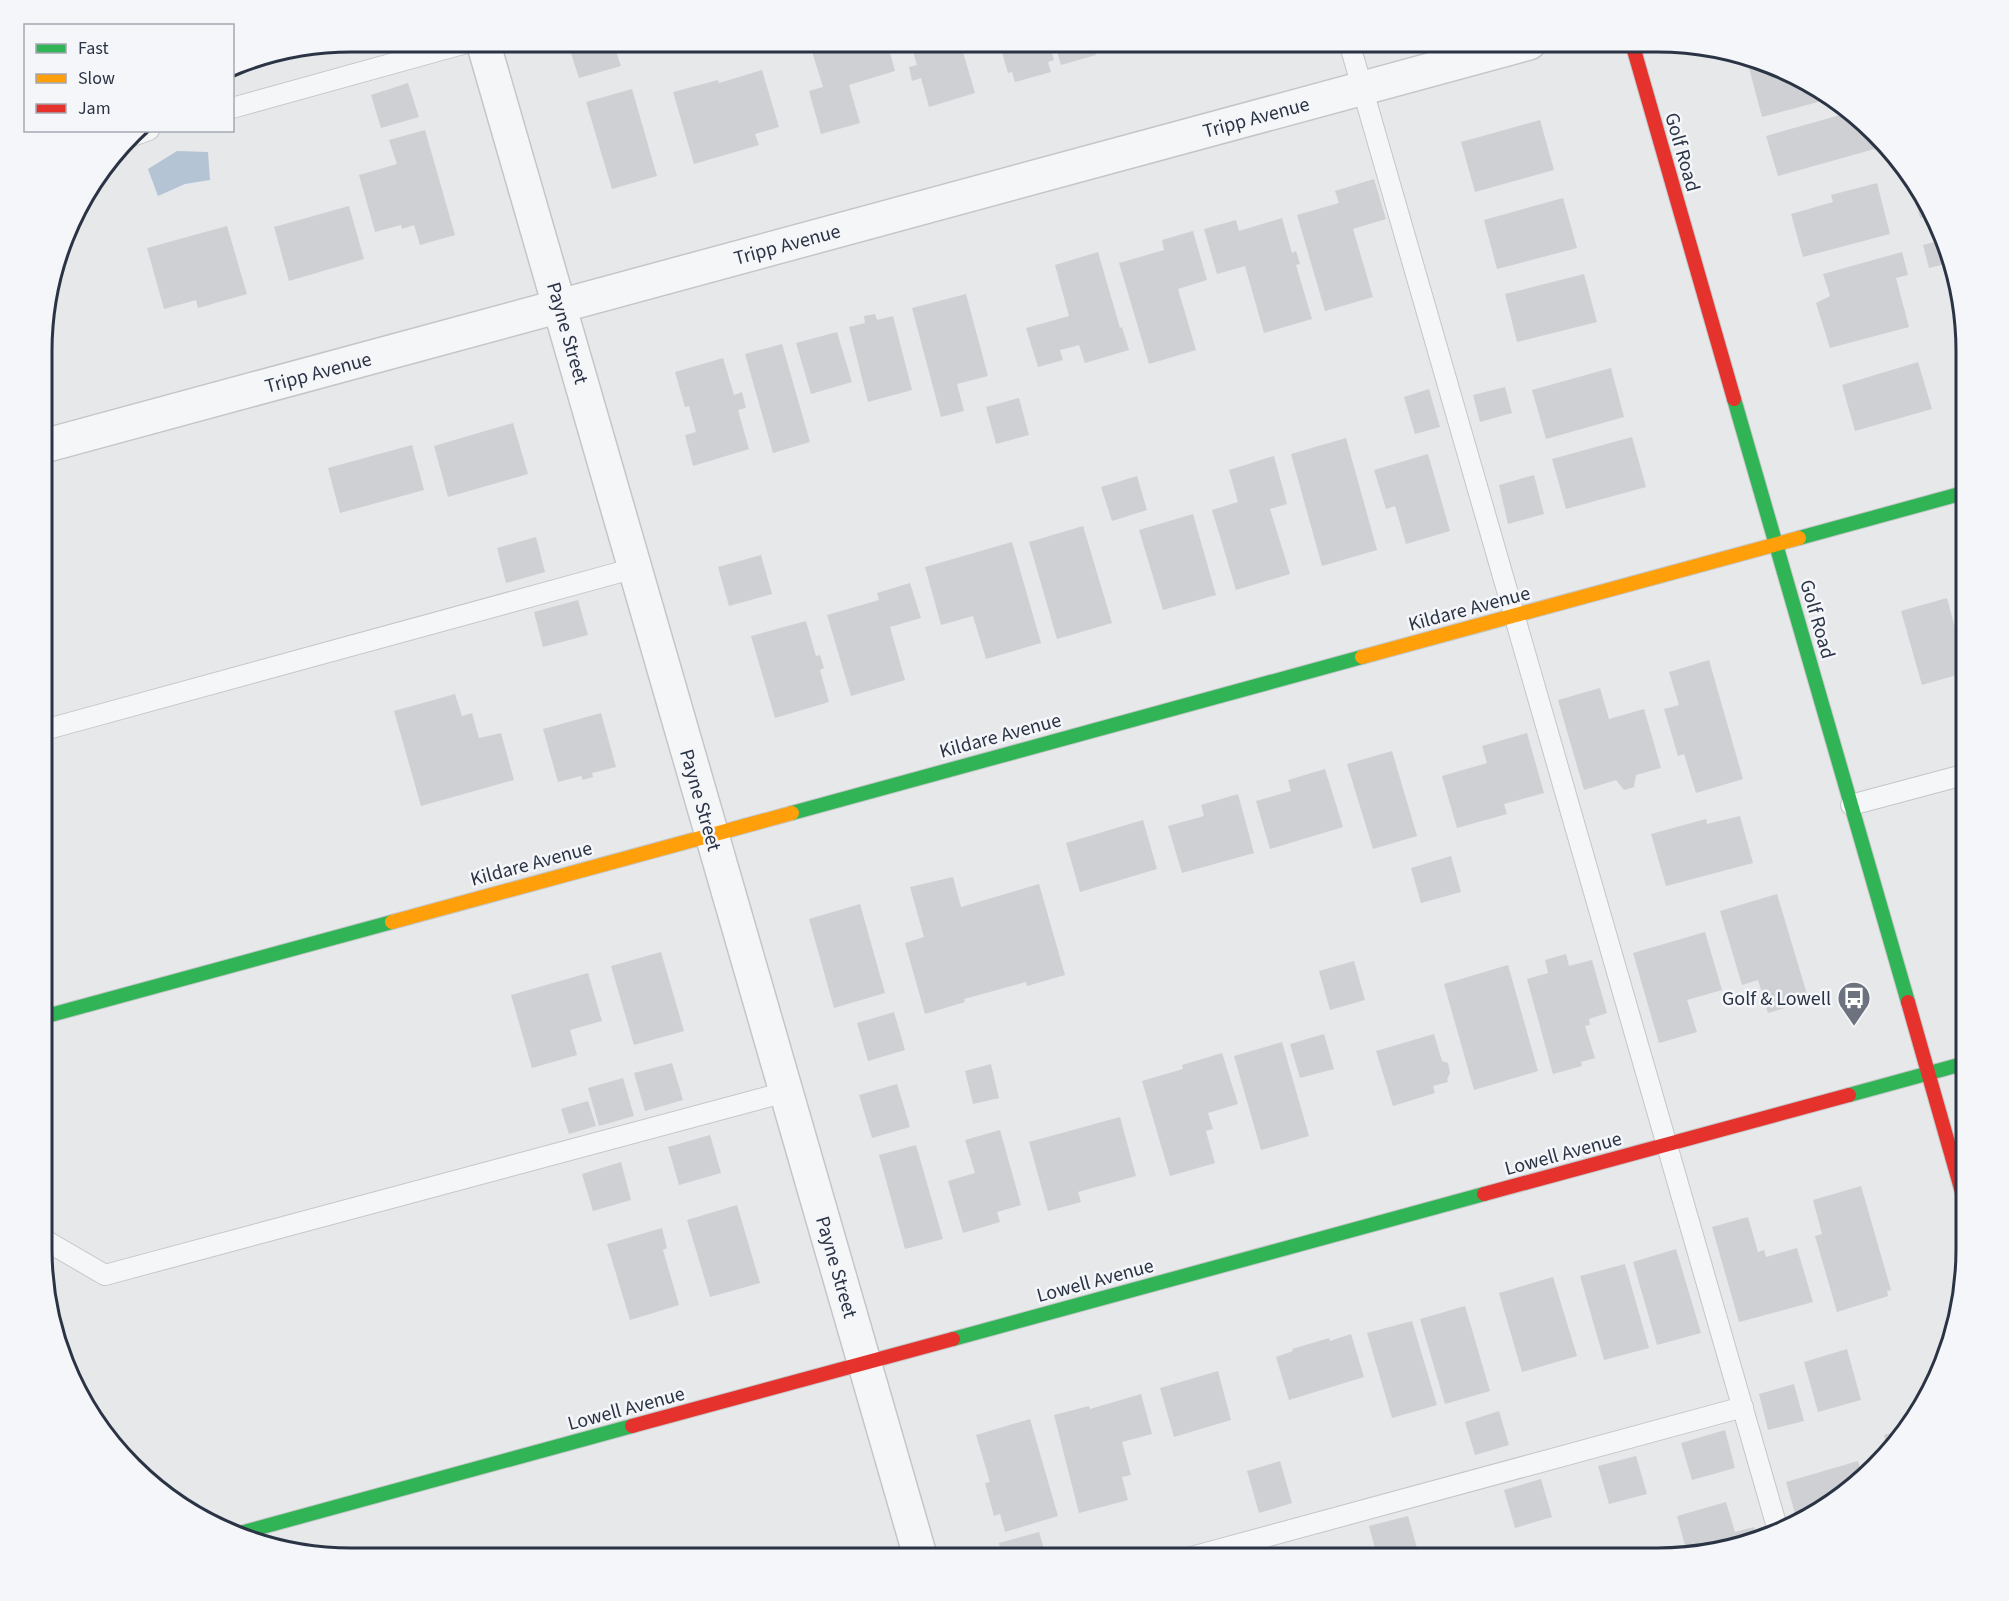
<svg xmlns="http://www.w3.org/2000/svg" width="2009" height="1601" viewBox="0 0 2009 1601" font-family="'Source Sans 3',sans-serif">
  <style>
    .water { fill: #b4c4d5 }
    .building { fill: #ced0d3 }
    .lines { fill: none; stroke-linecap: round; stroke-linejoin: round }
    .lane-casing { stroke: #c4c6c8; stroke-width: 22 }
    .street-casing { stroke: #c4c6c8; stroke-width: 36 }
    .fast-casing { stroke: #c4c6c8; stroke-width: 16 }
    .slow-casing { stroke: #c4c6c8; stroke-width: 16 }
    .jam-casing { stroke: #c4c6c8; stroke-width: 16 }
    .lane { stroke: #f5f6f7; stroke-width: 20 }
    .street { stroke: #f5f6f7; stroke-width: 33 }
    .fast { stroke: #30b455; stroke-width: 14 }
    .slow { stroke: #ff9f0a; stroke-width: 14 }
    .jam { stroke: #e5322d; stroke-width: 14 }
    .labels { text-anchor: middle; stroke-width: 5; stroke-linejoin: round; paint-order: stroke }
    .street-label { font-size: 20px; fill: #2b3445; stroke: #f4f6f9 }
    .poi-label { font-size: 20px; fill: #2b3445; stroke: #f4f6f9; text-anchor: end }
    .rim { fill: none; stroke: #2b3445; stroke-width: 3 }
  </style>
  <rect width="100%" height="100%" fill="#e6e8ea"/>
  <path class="water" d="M177,151L208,152L210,180L185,184L158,196L148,169Z"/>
  <path class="building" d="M575,42H613L621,66L579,78L568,44Z
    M809,42H887L895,71L849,85L860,123L821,134L809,91L823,87Z
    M910,42H960L975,93L929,107L921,78L912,81L909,67L917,65Z
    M999,42H1092L1096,55L1061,65L1055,45L1050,47L1054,60L1048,62L1051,72L1015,82L1012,72L1008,73Z
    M1121,42H1145V43L1123,49Z
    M1767,63L1775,65L1829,99L1762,117L1749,68Z
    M762,70L779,127L755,134L759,145L694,164L673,92L718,80L719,83Z
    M408,83L419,117L381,128L371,95Z
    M632,89L657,176L612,189L586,102Z
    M1851,112L1862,119L1874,133L1878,148L1778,176L1766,136Z
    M1540,120L1554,170L1475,192L1461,142Z
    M425,130L455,235L420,245L414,225L402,229L401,225L375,232L359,175L397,164L389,140Z
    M1908,172L1915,179L1933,215L1920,218Z
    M1374,179L1386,219L1353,229L1373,297L1325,311L1297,215L1339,203L1335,191Z
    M1877,183L1890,234L1803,257L1791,214L1833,202L1831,195Z
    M1563,198L1577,248L1497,269L1484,220Z
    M349,206L364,259L289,281L274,227Z
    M1282,218L1292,253L1296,251L1300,264L1296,265L1312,319L1264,333L1245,266L1217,274L1204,229L1236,220L1239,231Z
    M227,226L247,294L198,308L196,300L164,309L147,248Z
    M1193,231L1207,280L1178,289L1196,350L1149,364L1119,263L1164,250L1162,240Z
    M1945,239L1949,263L1929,268L1923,245Z
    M1098,252L1120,328L1122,327L1129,350L1085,363L1079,345L1060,350L1063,360L1038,367L1026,328L1069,316L1055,265Z
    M1902,252L1908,275L1896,278L1909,327L1830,348L1816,303L1830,296L1823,274Z
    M1584,274L1597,322L1517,342L1505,294Z
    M966,294L988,376L957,384L964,411L941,417L912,308Z
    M875,314L877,320L893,316L912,390L868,402L849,327L865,323L864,316Z
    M837,332L852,382L811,394L796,343Z
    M782,344L810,442L773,453L745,354Z
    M723,358L734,395L742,392L746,408L738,410L749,449L693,466L685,435L696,432L689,406L685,407L675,372Z
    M1918,362L1932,409L1855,431L1842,385Z
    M1611,368L1624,417L1546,439L1532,390Z
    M1505,387L1512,413L1480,422L1473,395Z
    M1429,389L1440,427L1415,434L1404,397Z
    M1019,398L1029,435L996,444L986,407Z
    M513,423L528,474L448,497L434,446Z
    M1632,437L1646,487L1566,509L1552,459Z
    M1346,438L1377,550L1322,566L1291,454Z
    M412,445L424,490L340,513L328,468Z
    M1428,454L1450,531L1406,544L1395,506L1386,509L1374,470Z
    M1274,456L1287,504L1270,509L1290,574L1236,590L1212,510L1238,502L1229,470Z
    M1534,475L1544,514L1508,524L1499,485Z
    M1137,476L1147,510L1112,521L1101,487Z
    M1193,514L1216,595L1163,610L1139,530Z
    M1083,526L1112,623L1057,639L1029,542Z
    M536,537L545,572L506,583L497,548Z
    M1012,542L1041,643L986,659L973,616L941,625L925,567Z
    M761,555L772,594L729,606L718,567Z
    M910,583L921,618L890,627L905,680L851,696L827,615L879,600L877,593Z
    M1947,598L1967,672L1922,685L1901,611Z
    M578,600L588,635L543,647L534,612Z
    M806,621L816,656L820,655L824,668L820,670L829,702L775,718L751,636Z
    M1709,660L1743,779L1696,793L1684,754L1678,756L1664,709L1679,705L1669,672Z
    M1600,688L1609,719L1644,709L1661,768L1636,775L1634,787L1624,790L1616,780L1584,790L1558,700Z
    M455,694L462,716L472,713L479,738L501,733L514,780L421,806L394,711Z
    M601,713L616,767L592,773L593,777L583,780L581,776L558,782L543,729Z
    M1527,733L1544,793L1504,804L1507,814L1457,828L1442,776L1487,763L1482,746Z
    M1392,751L1417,836L1373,849L1347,764Z
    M1325,769L1343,827L1270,849L1256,801L1291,791L1288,780Z
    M1238,794L1254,853L1182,873L1168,826L1204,816L1201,805Z
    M1740,816L1753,863L1666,886L1651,834L1706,819L1707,824Z
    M1143,820L1157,869L1080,892L1066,843Z
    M1451,856L1461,892L1421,903L1411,868Z
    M953,877L961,907L1039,884L1065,975L1027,986L1026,982L964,999L965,1002L925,1014L905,943L924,937L910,887Z
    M1777,894L1809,1001L1768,1013L1758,980L1742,985L1720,911Z
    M860,904L885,993L834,1008L809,919Z
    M1705,932L1722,990L1687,1000L1697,1032L1659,1043L1633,953Z
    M661,952L684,1031L634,1045L611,966Z
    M1566,954L1569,966L1592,960L1607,1013L1589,1019L1590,1025L1585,1026L1595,1058L1581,1062L1582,1066L1553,1074L1527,979L1548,973L1545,960Z
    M1354,961L1365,1000L1330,1010L1319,971Z
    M1508,965L1538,1071L1474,1090L1444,984Z
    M588,973L602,1021L570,1030L577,1055L532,1068L511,995Z
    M894,1012L905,1050L868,1061L857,1023Z
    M1324,1034L1334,1069L1300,1078L1290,1044Z
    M1434,1034L1442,1061L1448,1063L1450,1073L1447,1079L1448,1082L1433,1086L1435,1093L1393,1106L1376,1051Z
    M1282,1042L1309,1136L1261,1150L1234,1056Z
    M1222,1053L1238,1104L1208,1113L1213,1129L1206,1131L1215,1163L1170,1176L1142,1081L1183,1069L1182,1065Z
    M672,1063L683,1100L645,1111L634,1073Z
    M991,1064L999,1098L973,1104L965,1071Z
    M623,1078L634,1116L599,1126L588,1088Z
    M897,1084L910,1127L872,1138L859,1095Z
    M588,1101L596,1126L569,1134L561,1109Z
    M1120,1117L1136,1176L1078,1192L1081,1202L1048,1211L1029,1142Z
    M1000,1130L1021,1205L997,1212L1000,1222L963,1233L948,1181L975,1173L965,1140Z
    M710,1135L721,1173L679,1185L668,1147Z
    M916,1145L943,1239L905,1249L879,1155Z
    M621,1162L631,1200L593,1211L582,1174Z
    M1861,1186L1891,1290L1887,1291L1888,1296L1837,1312L1815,1236L1822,1234L1813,1200Z
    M737,1205L760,1283L710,1297L687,1220Z
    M1748,1217L1758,1252L1764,1250L1766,1257L1797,1248L1813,1302L1739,1322L1712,1227Z
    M662,1228L667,1248L663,1250L679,1305L630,1320L607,1244Z
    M1676,1249L1701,1333L1657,1345L1633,1262Z
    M1625,1264L1649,1348L1604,1360L1580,1276Z
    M1553,1277L1577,1356L1522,1372L1499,1293Z
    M1465,1306L1490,1391L1445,1404L1420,1319Z
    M1412,1321L1437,1405L1392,1418L1367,1333Z
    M1351,1334L1364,1377L1289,1400L1276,1357L1293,1351L1292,1349L1329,1338L1330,1341Z
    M1847,1349L1861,1400L1818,1412L1804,1362Z
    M1218,1371L1231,1420L1174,1437L1160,1388Z
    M1794,1384L1804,1421L1768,1430L1759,1394Z
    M1141,1394L1152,1434L1122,1442L1131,1475L1122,1477L1128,1500L1079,1513L1054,1415L1089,1406L1090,1409Z
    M1499,1411L1509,1445L1475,1455L1465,1422Z
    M1030,1419L1058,1516L1005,1532L1000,1514L994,1516L985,1483L990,1482L976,1435Z
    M1905,1429L1890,1454H1889L1884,1435Z
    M1725,1430L1735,1468L1692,1480L1681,1443Z
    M1636,1456L1647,1494L1609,1504L1598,1466Z
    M1280,1461L1292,1503L1259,1513L1247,1471Z
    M1858,1461L1863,1478L1830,1507L1798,1524L1786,1482Z
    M1541,1479L1552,1517L1515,1528L1504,1490Z
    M1726,1502L1735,1532L1754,1527L1758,1539L1687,1553L1677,1516Z
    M1408,1516L1419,1555L1404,1559H1378L1369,1526Z
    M1039,1532L1047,1559H1003L999,1543Z
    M1660,1550L1662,1558L1632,1559V1558Z"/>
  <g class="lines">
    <g class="lane-casing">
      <path id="lane" d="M1349,42L1779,1534
        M232,108L470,42
        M135,135L149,130
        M44,730L635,568
        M1851,805L1967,774
        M43,1239L105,1275L786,1092
        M1184,1559L1743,1407"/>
    </g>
    <g class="street-casing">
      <path id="street" d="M483,42L921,1559
        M44,446L1529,43"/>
    </g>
    <g class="fast-casing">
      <path id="fast" d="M1734,399L1908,1002
        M1799,538L1967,492
        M792,813L1362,657
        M43,1017L392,922
        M1849,1095L1966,1063
        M953,1339L1484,1194
        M233,1535L632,1426"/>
    </g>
    <g class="slow-casing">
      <path id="slow" d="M1362,657L1799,538
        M392,922L792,813"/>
    </g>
    <g class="jam-casing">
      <path id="jam" d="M1632,43L1734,399
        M1908,1002L1966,1206
        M1484,1194L1849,1095
        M632,1426L953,1339"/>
    </g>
    <use href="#lane" class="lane"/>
    <use href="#street" class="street"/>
    <use href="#fast" class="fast"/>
    <use href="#slow" class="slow"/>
    <use href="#jam" class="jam"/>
  </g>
  <defs>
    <g id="bus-pin" transform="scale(1.725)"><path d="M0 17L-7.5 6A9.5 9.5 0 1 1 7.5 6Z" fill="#6c737f" stroke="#f4f6f9"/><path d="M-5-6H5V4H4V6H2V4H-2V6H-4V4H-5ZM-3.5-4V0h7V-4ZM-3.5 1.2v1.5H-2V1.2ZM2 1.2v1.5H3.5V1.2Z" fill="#fff"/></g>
  </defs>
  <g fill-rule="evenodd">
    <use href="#bus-pin" x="1854" y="998"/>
  </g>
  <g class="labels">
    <g class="street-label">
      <text transform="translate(1256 117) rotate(-15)" y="7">Tripp Avenue</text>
      <text transform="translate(1683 152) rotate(74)" y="7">Golf Road</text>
      <text transform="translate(787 244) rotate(-15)" y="7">Tripp Avenue</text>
      <text transform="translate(568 333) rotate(74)" y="7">Payne Street</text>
      <text transform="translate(318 372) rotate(-15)" y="7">Tripp Avenue</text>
      <text transform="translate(1469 608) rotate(-15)" y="7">Kildare Avenue</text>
      <text transform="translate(1818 619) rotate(74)" y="7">Golf Road</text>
      <text transform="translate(1000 735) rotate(-15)" y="7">Kildare Avenue</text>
      <text transform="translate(701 800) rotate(74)" y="7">Payne Street</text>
      <text transform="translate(531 863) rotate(-15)" y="7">Kildare Avenue</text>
      <text transform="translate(1563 1153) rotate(-15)" y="7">Lowell Avenue</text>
      <text transform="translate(837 1267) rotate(74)" y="7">Payne Street</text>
      <text transform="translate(1095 1280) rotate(-15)" y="7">Lowell Avenue</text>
      <text transform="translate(626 1408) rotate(-15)" y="7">Lowell Avenue</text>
    </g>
    <g class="poi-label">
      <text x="1831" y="1005">Golf &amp; Lowell</text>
    </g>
  </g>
  <path d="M0 0H2009V1601H0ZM351 52H1657A299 299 0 0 1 1956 351V1249A299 299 0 0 1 1657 1548H351A299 299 0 0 1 52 1249V351A299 299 0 0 1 351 52Z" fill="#f4f6f9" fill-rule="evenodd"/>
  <path class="rim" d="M351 52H1657A299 299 0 0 1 1956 351V1249A299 299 0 0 1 1657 1548H351A299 299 0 0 1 52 1249V351A299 299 0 0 1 351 52Z"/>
  <rect x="24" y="24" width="210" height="108" fill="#f4f6f9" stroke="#a4a8b1" stroke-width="1.5"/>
  <rect x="36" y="44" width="30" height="9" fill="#30b455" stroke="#a4a8b1" stroke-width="1.5"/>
  <text x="78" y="54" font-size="18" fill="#2b3445">Fast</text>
  <rect x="36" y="74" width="30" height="9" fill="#ff9f0a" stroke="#a4a8b1" stroke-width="1.5"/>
  <text x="78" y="84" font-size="18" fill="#2b3445">Slow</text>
  <rect x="36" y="104" width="30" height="9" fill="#e5322d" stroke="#a4a8b1" stroke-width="1.5"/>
  <text x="78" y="114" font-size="18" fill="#2b3445">Jam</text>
</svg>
